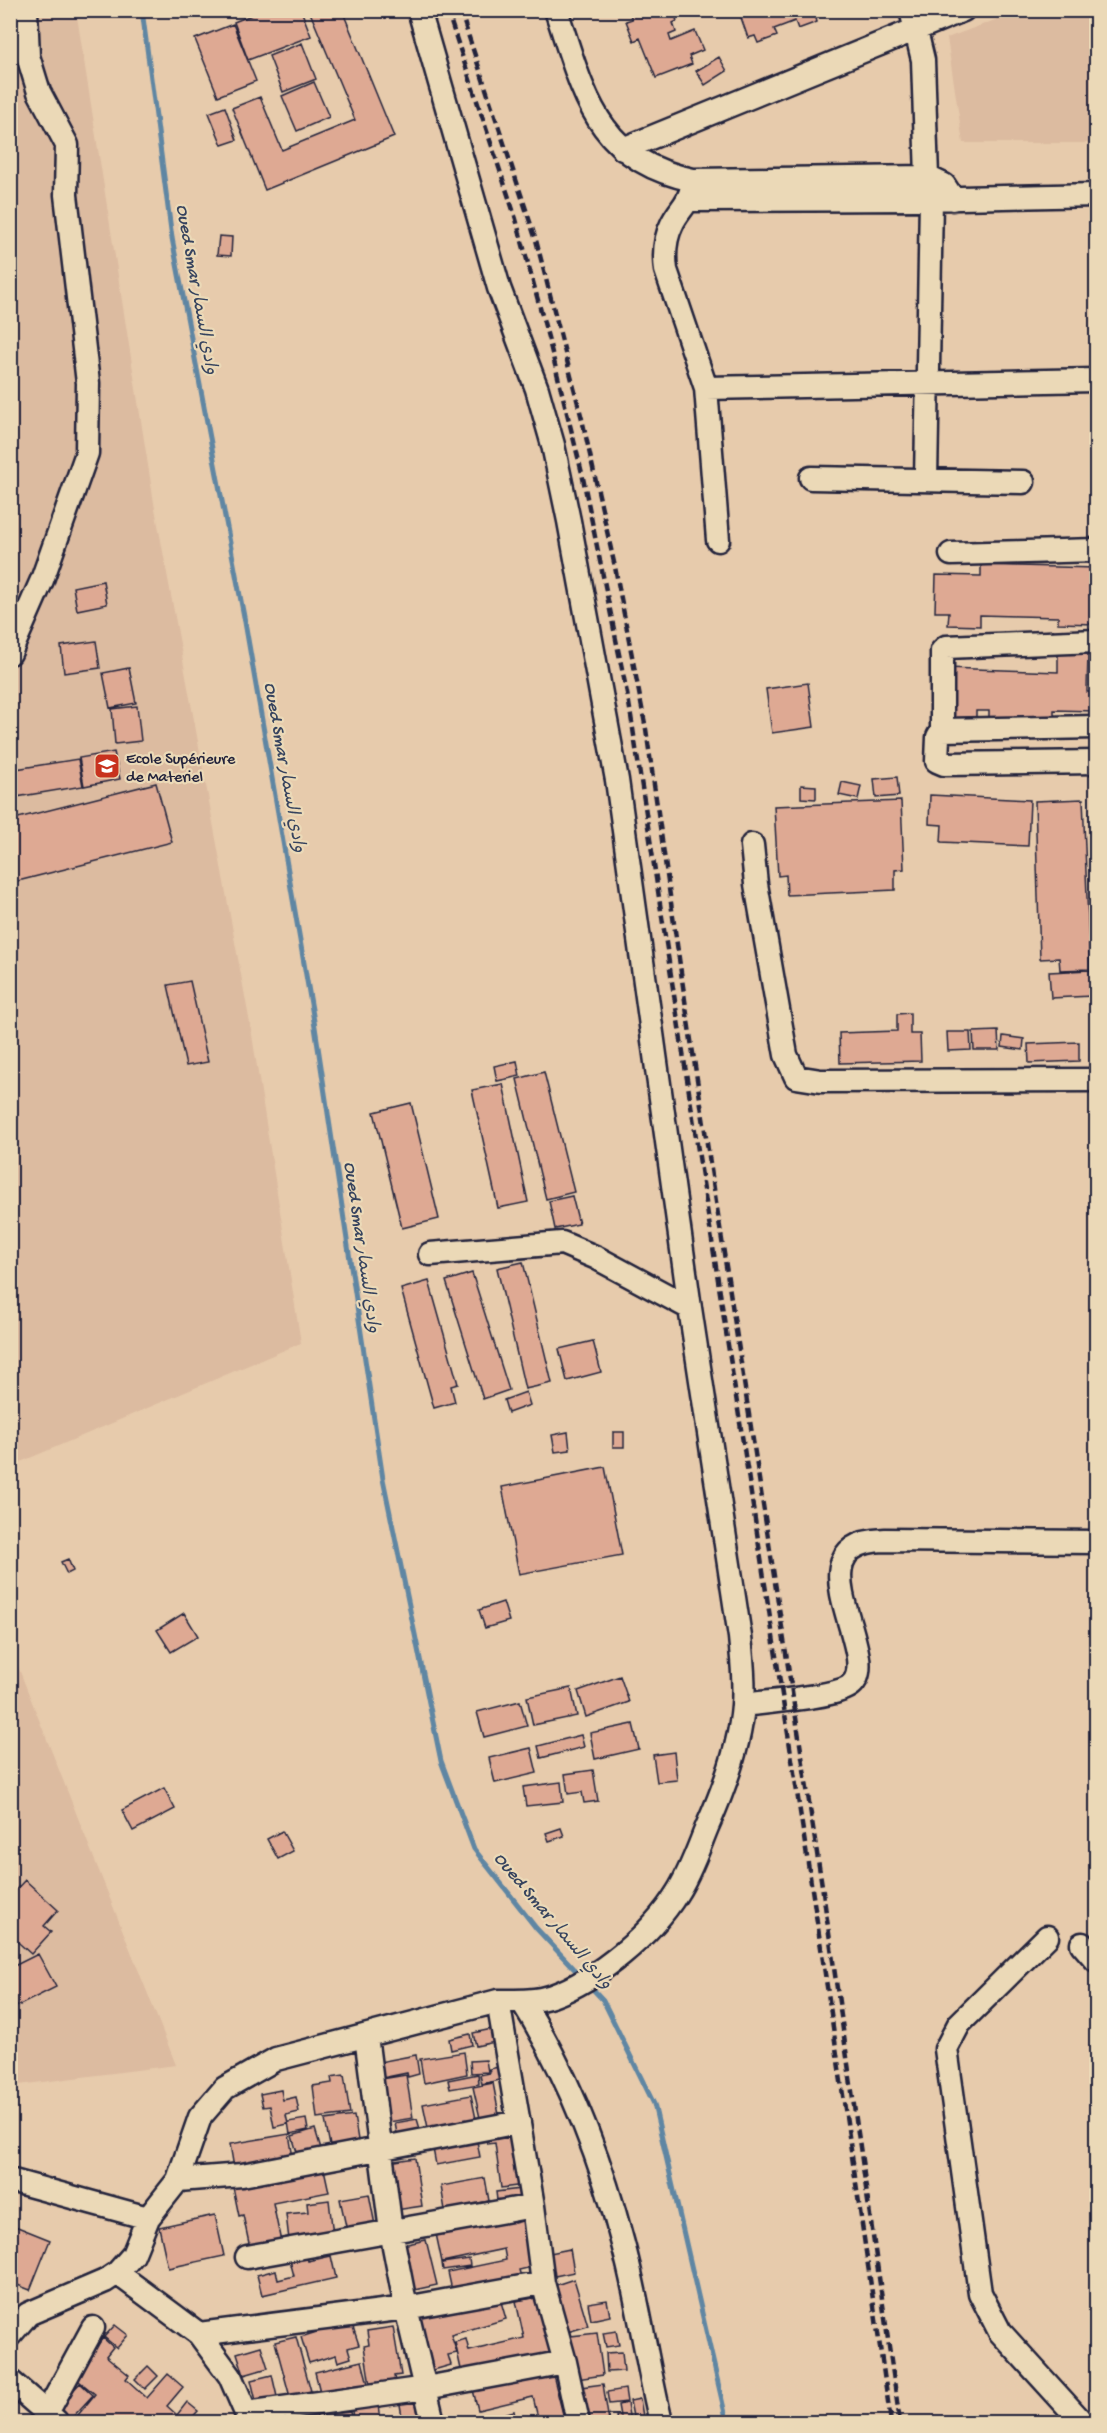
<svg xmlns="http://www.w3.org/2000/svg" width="1107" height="2433" viewBox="0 0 1107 2433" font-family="'Gochi Hand','Playpen Sans Arabic',sans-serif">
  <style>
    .built { fill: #dcbba0 }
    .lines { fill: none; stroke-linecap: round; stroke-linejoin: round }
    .stream { stroke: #5f86a3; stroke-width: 5 }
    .building { fill: #dea993; stroke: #22223b; stroke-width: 1.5 }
    .minor-casing { stroke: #22223b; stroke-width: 27 }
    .minor { stroke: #ebd9b7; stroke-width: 22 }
    .rail { stroke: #22223b; stroke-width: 4.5; stroke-dasharray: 9 4.5; stroke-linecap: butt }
    .labels { text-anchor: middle; stroke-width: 4.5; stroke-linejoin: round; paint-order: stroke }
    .poi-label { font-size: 16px; fill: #22223b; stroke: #ebd9b7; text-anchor: start }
    .water-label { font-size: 18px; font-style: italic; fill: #36435e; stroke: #ebd9b7 }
  </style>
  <rect width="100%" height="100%" fill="#e7cbac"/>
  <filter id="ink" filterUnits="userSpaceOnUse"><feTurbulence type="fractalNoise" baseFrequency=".0167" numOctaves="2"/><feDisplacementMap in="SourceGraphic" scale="12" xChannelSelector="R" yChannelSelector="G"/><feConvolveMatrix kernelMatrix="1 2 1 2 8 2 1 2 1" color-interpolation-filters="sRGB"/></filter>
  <g filter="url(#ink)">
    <path class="built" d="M76,10L154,503L251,1029L301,1343L11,1466L10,11Z
      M1019,11H1093L1094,143H963L947,38Z
      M11,1649L176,2065L11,2086Z"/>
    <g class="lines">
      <path class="stream" d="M142,10L172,238L245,622L315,1027L383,1479L441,1761L474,1849L536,1928L580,1975
        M588,1984L603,2000L654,2104L727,2422"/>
    </g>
    <path class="building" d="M264,10H301L311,36L248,60L234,22Z
      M309,10H342L394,137L265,190L232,108L260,97L282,150L355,120Z
      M628,10H668V12L673,10L677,21L673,23L676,32L669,35L671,41L695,31L703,50L689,56L692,64L656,78L640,38L634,41L626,21L632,19Z
      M744,10H825L815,14L817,22L798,29L795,21L774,29L777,36L758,43L755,36L748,38L739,12Z
      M233,24L256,81L218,96L195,39Z
      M302,43L316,79L283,92L269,56Z
      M719,57L727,71L705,85L696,71Z
      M314,82L329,117L297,131L282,96Z
      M225,107L237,140L222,145L209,113Z
      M219,236L232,237L231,256L217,255Z
      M981,565L1096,568V624L1058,623V617L980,615V626L948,625L949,612H935L936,575L981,576Z
      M103,581L107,604L77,610L73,587Z
      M96,641L100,668L64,673L61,646Z
      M1058,653L1088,654L1087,692H1096V711L1054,710V719L989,718V711H976V721L944,720L946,668L1058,672Z
      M129,668L136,703L110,708L103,673Z
      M808,683L814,727L772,733L766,689Z
      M137,706L141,741L115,744L112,709Z
      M114,752L120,779L84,786L79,758Z
      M78,759L83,786L10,798V770Z
      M897,777L899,796L876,798L874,779Z
      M842,782L861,786L858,799L839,795Z
      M156,783L172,842L10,883V820Z
      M801,785L816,786V799L801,798Z
      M930,795L1030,800L1028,846L941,842L942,825L929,824Z
      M1083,799L1090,969L1060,970L1059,958L1040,959L1035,801Z
      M901,801L904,869L895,870V890L787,895L786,875L778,876L774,806Z
      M1090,970L1092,996L1051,998L1049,972Z
      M190,981L208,1062L186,1066L168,985Z
      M910,1013V1034H920L921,1061L840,1063L839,1033L897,1031V1014Z
      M998,1031L999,1050H974L973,1032Z
      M947,1032H970L971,1050L948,1051Z
      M1003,1036L1024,1039L1023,1050L1002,1047Z
      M1079,1042V1061L1029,1063L1028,1044Z
      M517,1061L520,1076L497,1081L494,1066Z
      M544,1072L574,1192L546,1199L517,1079Z
      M503,1084L528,1202L498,1208L472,1090Z
      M411,1103L439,1219L402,1228L374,1112Z
      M572,1196L579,1224L555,1229L549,1201Z
      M523,1262L552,1383L525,1389L497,1268Z
      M472,1273L509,1390L483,1399L446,1281Z
      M429,1281L458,1384L451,1386L455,1402L434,1408L401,1289Z
      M593,1341L601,1372L567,1381L559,1349Z
      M526,1392L530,1405L508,1413L504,1400Z
      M568,1432L570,1450L555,1452L552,1435Z
      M613,1432H624V1447H613Z
      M605,1467L622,1555L519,1574L502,1487Z
      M68,1559L73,1571L67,1574L61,1562Z
      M503,1602L509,1621L485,1628L479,1610Z
      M184,1613L198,1636L171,1652L157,1630Z
      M620,1676L629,1702L586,1717L578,1691Z
      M571,1688L577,1716L533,1725L527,1697Z
      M520,1701L527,1726L484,1737L477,1712Z
      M633,1724L639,1749L595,1759L590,1733Z
      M581,1735L584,1747L541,1758L538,1746Z
      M531,1748L537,1773L495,1783L489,1758Z
      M674,1752L677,1780L657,1782L653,1755Z
      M593,1770L598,1801L584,1803L582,1792L568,1794L565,1774Z
      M561,1782L563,1802L526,1806L523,1787Z
      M164,1788L175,1809L133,1831L122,1810Z
      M561,1828L564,1836L549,1841L546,1833Z
      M282,1831L293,1851L278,1859L267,1839Z
      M25,1880L58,1910L44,1926L51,1932L31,1954L10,1935V1896Z
      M38,1954L56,1987L10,2010V1968Z
      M492,2029L495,2042L476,2046L473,2033Z
      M470,2034L472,2045L451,2050L449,2039Z
      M464,2052L467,2074L424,2083L420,2059Z
      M416,2055L419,2074L408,2077L407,2073L382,2078L379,2062Z
      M486,2060L488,2072L471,2073L470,2061Z
      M504,2066L507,2078L482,2084L480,2075L490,2073L489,2069Z
      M478,2074L479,2084L450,2089L448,2080Z
      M344,2075L350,2114L317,2118L313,2086L332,2083L331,2077Z
      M406,2075L413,2118L389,2122L382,2079Z
      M493,2083L499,2115L480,2118L473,2087Z
      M281,2090L283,2100L296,2097L299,2112L286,2115L288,2124L274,2127L270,2106L263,2107L260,2094Z
      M471,2095L476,2119L428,2128L423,2104Z
      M354,2116L359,2146L331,2151L325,2120Z
      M306,2119L308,2130L290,2134L288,2122Z
      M417,2119L420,2129L397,2134L395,2123Z
      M516,2126L524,2185L501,2188L495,2143L487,2144L485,2130Z
      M315,2129L322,2152L299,2159L292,2136Z
      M289,2134L293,2158L234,2168L230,2144Z
      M476,2136L480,2157L436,2165L432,2143Z
      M415,2158L422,2206L396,2210L389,2162Z
      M324,2169L329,2192L273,2203L281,2242L250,2248L243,2215L239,2216L233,2187Z
      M485,2178L489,2201L445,2210L441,2186Z
      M520,2189L521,2197L497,2200L496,2192Z
      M369,2194L375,2225L347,2231L340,2199Z
      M329,2200L333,2235L289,2240L286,2214L308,2212L307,2203Z
      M512,2213L514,2223L526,2220L536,2266L519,2270L522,2280L453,2295L448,2272L506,2260L504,2249L442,2262L435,2229Z
      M215,2215L224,2256L168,2268L159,2227Z
      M10,2224L50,2240L30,2290L10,2282Z
      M426,2240L437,2285L414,2290L403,2245Z
      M305,2249L308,2261L331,2256L336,2278L262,2295L257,2275L276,2270L278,2280L294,2276L288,2253Z
      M570,2249L574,2272L550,2277L545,2254Z
      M469,2259L470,2266L443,2270L442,2263Z
      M574,2279L588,2326L564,2333L550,2287Z
      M499,2295L506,2319L451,2335L457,2353L448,2355L451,2365L430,2371L415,2319Z
      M539,2297L552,2354L462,2374L455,2342L466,2339L469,2351L524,2338L516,2301Z
      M607,2300L610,2316L591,2320L588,2303Z
      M351,2321L359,2345L348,2348L351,2358L338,2362L336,2355L309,2363L301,2337Z
      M115,2325L128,2335L117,2348L104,2337Z
      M393,2327L401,2375L394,2376L396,2388L371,2392L364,2346L369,2345L367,2331Z
      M616,2331L619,2345L606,2347L603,2333Z
      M597,2333L603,2375L577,2379L571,2336Z
      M296,2337L311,2391L290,2397L275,2342Z
      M103,2338L113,2347L106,2356L129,2375L126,2379L147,2398L168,2374L183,2387L167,2406L177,2415L187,2402L198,2411L188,2422H77L74,2420L95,2394L74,2377L93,2355L91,2353Z
      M261,2346L268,2368L244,2375L237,2353Z
      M622,2352L624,2371L607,2372L606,2353Z
      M362,2361L368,2384L321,2396L315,2372Z
      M148,2366L158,2376L145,2389L135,2379Z
      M552,2371L565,2422H539L533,2397L478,2410L473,2390Z
      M272,2375L278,2401L257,2405L251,2380Z
      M80,2383L93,2395L70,2420L57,2408Z
      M603,2384L609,2422H587L581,2387Z
      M625,2389L627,2402L609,2404L607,2392Z
      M414,2390L419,2419L403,2422L398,2393Z
      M377,2396L380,2421L353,2422L351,2398Z
      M640,2399L644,2422H634L630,2401Z
      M627,2403L630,2422H617L616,2416H620L618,2405Z
      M314,2407L318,2422H294L292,2411Z
      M514,2411L516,2421L529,2418L530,2422H499L497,2416Z
      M350,2412L352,2422H333L332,2414Z"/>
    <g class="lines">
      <g class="minor-casing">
        <path id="minor" d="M556,10C584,93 595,160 693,180L927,177L944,185L953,199
          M911,10L923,60L927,177
          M623,149L963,10
          M692,187C689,204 679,209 672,224C665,238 664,255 666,270L706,388L718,540
          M690,200L918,199L1096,195
          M706,388L1096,380
          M811,478L1023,482
          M926,480L931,199
          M951,554L1096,550
          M10,653L42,580L87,453L88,383L66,195L67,145L39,92L28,56L26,10
          M1096,727L942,730L938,737L937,761L944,764L1096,762
          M942,730V651L946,647L1096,641
          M752,845L756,884L786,1055L796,1077L821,1081L1096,1080
          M430,1254L562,1243L597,1258L690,1308
          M743,1705C764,1702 838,1697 851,1685C885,1657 787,1543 885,1540L1096,1542
          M1047,1937L959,2024L946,2049L980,2293L1000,2332L1082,2422
          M1082,1944L1096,1960
          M498,2001L533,2206L543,2283L565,2362L578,2422
          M522,2001C569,2076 601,2159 623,2244C639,2303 647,2364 661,2422
          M366,2036L391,2231L406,2308L433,2422
          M10,2180L148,2218
          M178,2180L200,2117L225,2088L276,2059L498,2001C515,2001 535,2002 552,1996C597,1980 652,1934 677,1893C690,1873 698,1849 707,1827C724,1789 740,1746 743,1705C745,1682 742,1659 740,1637L690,1308L617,780L569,521L553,445L537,389L499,288L419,10
          M247,2257L533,2206
          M117,2273L199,2334L230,2376L250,2422
          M199,2334L406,2308L543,2283
          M10,2335L28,2314L105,2281L117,2273L133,2255L148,2218L178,2180L242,2175L519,2122
          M10,2381L56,2421
          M246,2413L426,2388L565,2362
          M42,2422L93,2328"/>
      </g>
      <use href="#minor" class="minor"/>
      <path class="rail" d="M447,10L516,219L549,341L582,473L629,703L828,1993L891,2422
        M460,10L536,240L582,419L615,567L646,729L688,1021L823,1892L900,2422"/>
    </g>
  </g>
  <defs>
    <g id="university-square" transform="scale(1.35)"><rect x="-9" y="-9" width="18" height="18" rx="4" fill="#c8321e" stroke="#ebd9b7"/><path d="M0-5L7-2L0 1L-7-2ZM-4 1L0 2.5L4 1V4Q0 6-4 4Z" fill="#fff"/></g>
  </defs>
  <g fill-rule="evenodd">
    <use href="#university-square" x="107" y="766"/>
  </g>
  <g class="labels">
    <g class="poi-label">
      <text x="126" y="763">Ecole Supérieure<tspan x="126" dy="18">de Materiel</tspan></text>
    </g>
    <g class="water-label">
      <text transform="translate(198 289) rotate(80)" y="6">Oued Smar وادي السمار</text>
      <text transform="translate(286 767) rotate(80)" y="6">Oued Smar وادي السمار</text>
      <text transform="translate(363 1247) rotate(82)" y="6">Oued Smar وادي السمار</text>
      <text transform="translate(554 1920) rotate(50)" y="6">Oued Smar وادي السمار</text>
    </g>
  </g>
  <rect width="1107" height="2433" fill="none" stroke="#ebd9b7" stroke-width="36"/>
  <rect x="18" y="18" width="1071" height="2397" fill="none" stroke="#22223b" stroke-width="2" filter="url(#ink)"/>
</svg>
